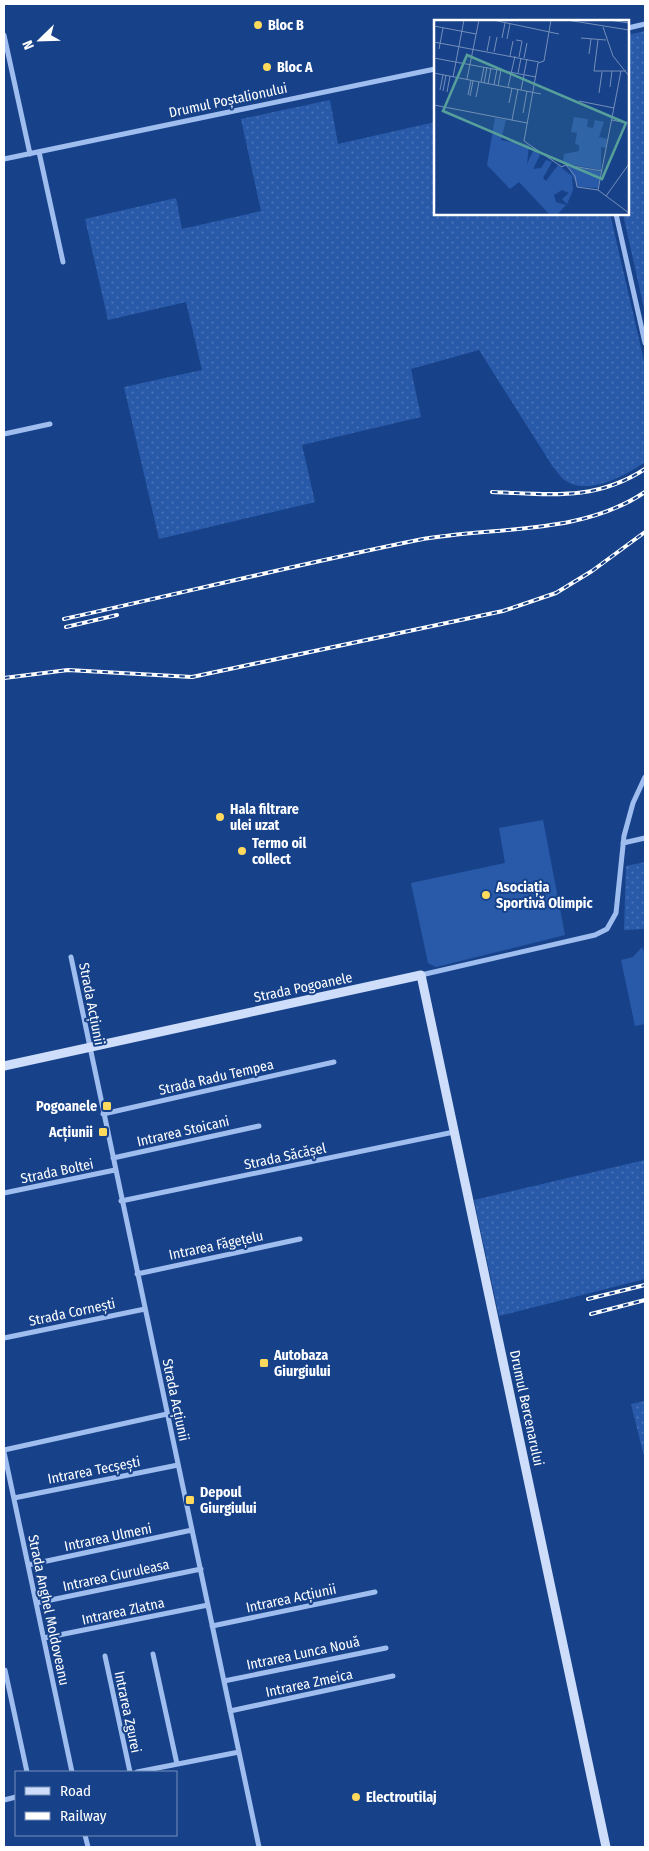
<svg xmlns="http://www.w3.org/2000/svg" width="649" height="1851" viewBox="0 0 649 1851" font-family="'Fira Sans Condensed',sans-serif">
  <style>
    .grass { fill: url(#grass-dots) }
    .pitch { fill: #295aa9 }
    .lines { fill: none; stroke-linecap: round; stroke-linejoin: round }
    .street { stroke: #9fbeef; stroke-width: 5 }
    .secondary { stroke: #cdddfa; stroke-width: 9 }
    .rail-casing { stroke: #fff; stroke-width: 4 }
    .rail { stroke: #17428a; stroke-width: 2; stroke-dasharray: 5.5; stroke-linecap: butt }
    .poi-dot { fill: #ffda5d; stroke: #17428a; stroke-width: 2 }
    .labels { text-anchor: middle; stroke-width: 4; stroke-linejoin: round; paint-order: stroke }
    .poi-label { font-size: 14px; font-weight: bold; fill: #fff; stroke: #17428a; text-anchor: start }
    .street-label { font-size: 14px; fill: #fff; stroke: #17428a }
    .inset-road { fill: none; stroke: #748eb9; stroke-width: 1 }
    .view { fill: #579f9a; fill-opacity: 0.15; stroke: #579f9a; stroke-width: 2.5 }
    .inset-edge { fill: none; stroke: #fff; stroke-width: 2.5 }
  </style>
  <defs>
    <pattern id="grass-dots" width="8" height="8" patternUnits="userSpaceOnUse" patternTransform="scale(1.25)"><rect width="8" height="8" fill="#295aa9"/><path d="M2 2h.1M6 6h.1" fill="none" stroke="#4973b6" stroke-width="1.8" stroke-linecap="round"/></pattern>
  </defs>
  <rect width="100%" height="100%" fill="#17428a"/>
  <path class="grass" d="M645,31V313L623,214H628V35Z
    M330,100L338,144L435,122V214H610L645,365V462C626,475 589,496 566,481C561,478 557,471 553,467L479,350L411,369L421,417L302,445L315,502L159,539L124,387L202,370L186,302L108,320L85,219L176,198L182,229L261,211L241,119Z
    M645,862V931L644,929L624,930L626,866Z
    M645,1160V1279L499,1316L474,1200Z
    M645,1401V1460L631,1404Z"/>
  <path class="pitch" d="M543,820L565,935L436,967L428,963L411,883L505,863L499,828Z
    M642,947L645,954V1024L635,1026L621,960L633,957Z"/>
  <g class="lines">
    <path class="street" d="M628,28L645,24
      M4,35L30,154
      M39,152L63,262
      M4,159L435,69
      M616,214L645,343
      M4,434L50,424
      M623,843L645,838
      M71,957L259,1847
      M421,975L595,935L607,929L616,913L624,836L633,803L645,777
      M103,1114L334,1062
      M113,1158L259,1126
      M4,1193L115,1170
      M121,1201L454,1132
      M137,1274L300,1239
      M4,1338L145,1309
      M4,1450L167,1414
      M4,1452L72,1772
      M14,1498L178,1465
      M28,1565L192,1530
      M36,1603L201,1569
      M212,1626L375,1592
      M44,1638L208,1605
      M153,1654L177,1764
      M105,1656L130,1772
      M4,1670H5L27,1772
      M224,1681L386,1648
      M230,1711L393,1676
      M137,1772L239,1752
      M4,1800L16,1797
      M85,1835L88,1847"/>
    <path class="secondary" d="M4,1066L421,975L606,1847"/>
    <g class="rail-casing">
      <path id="rail" d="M492,492C549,494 594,502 645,469
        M64,619C182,593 300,564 418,540C493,526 580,536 645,492
        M66,627L117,615
        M4,678L68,670L192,677L503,611L556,593L592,571L645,532
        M588,1299L645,1285
        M591,1314L645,1300"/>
    </g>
    <use href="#rail" class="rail"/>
  </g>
  <g class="poi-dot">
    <circle cx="258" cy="25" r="5"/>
    <circle cx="267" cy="67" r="5"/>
    <circle cx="220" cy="817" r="5"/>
    <circle cx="242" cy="851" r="5"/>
    <circle cx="486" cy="895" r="5"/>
    <rect x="102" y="1101" width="10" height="10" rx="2.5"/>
    <rect x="98" y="1127" width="10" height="10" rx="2.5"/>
    <rect x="259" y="1358" width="10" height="10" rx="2.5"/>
    <rect x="185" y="1495" width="10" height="10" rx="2.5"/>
    <circle cx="356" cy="1797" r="5"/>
  </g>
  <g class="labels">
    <g class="poi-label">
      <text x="268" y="30">Bloc B</text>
      <text x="277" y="72">Bloc A</text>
      <text x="230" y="814">Hala filtrare<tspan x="230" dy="16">ulei uzat</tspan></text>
      <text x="252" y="848">Termo oil<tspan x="252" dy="16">collect</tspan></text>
      <text x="496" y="892">Asociația<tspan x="496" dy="16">Sportivă Olimpic</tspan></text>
      <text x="97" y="1111" text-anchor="end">Pogoanele</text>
      <text x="93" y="1137" text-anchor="end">Acțiunii</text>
      <text x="274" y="1360">Autobaza<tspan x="274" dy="16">Giurgiului</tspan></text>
      <text x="200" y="1497">Depoul<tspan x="200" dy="16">Giurgiului</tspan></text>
      <text x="366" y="1802">Electroutilaj</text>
    </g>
    <g class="street-label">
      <text transform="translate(228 100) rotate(-12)" y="5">Drumul Poștalionului</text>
      <text transform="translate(303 987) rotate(-12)" y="5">Strada Pogoanele</text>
      <text transform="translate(92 1004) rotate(79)" y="5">Strada Acțiunii</text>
      <text transform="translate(216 1077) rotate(-13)" y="5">Strada Radu Tempea</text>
      <text transform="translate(183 1131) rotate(-13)" y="5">Intrarea Stoicani</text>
      <text transform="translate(285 1156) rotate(-12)" y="5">Strada Săcășel</text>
      <text transform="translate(57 1171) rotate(-12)" y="5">Strada Boltei</text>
      <text transform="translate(216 1245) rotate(-12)" y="5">Intrarea Făgețelu</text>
      <text transform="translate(72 1312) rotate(-12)" y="5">Strada Cornești</text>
      <text transform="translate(176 1400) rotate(78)" y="5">Strada Acțiunii</text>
      <text transform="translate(527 1408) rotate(78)" y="5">Drumul Bercenarului</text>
      <text transform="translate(94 1470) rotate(-11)" y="5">Intrarea Tecșești</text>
      <text transform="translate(108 1537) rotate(-12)" y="5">Intrarea Ulmeni</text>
      <text transform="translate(116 1575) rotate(-12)" y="5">Intrarea Ciuruleasa</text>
      <text transform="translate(291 1598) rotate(-12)" y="5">Intrarea Acțiunii</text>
      <text transform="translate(49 1610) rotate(78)" y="5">Strada Anghel Moldoveanu</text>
      <text transform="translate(123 1611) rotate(-12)" y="5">Intrarea Zlatna</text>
      <text transform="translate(303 1653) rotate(-12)" y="5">Intrarea Lunca Nouă</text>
      <text transform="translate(309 1683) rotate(-12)" y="5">Intrarea Zmeica</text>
      <text transform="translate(128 1712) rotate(78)" y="5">Intrarea Zgurei</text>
    </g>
  </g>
  <g transform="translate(434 20)">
    <rect width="195" height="195" fill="#17428a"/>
    <path d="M140,97L154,99L153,107L159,108L161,100L170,102L165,117L173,119L172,128L167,127V150L129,143L130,134L145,131V125L141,124L143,113L137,112ZM61,98L72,100L67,120L95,125L93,144L100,129L106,135L99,149L107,148L112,140L118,142L109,158L112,161L124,145L138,156L139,170L133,184L128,179L135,173L128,170L120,175L122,182L132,185L123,195H116L85,162L76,169L53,145ZM133,145L167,152L164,168L144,167Z" fill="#295aa9"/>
    <path class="inset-road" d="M59,0L125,14M117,0L110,41L104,43L90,121L128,147M133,0L195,10M175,0L195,3M0,6L42,14M169,7L179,36L195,56M68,18L71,3M147,18L172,20M73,19L76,4M82,20L88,21L85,37M164,20L160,51H192M0,22L105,42M5,29L9,8M53,31L56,16M60,32L63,17M155,34L157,19M76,36L79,21M0,38L102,57M90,38L93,23M0,53L107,74M84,53L87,38M90,54L93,39M19,57L30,0M33,59L45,0M47,62L50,47M50,63L53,47M54,64L57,48M60,65L63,49M64,66L67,50M74,67L81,36M176,67L178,51M6,70L9,55M87,70L90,55M9,71L12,55M13,72L16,56M165,73L168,52M34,75L37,60M36,76L39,61M42,77L45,62M145,81L180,88M75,83L78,68M0,85L93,103M89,93L93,71M78,100L84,69M178,100L193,103M132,145L141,156L143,167L164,170L195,193M127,147L132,145L168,151M164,170L187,51M172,176L195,144"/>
    <path class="view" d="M33,35L192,103L168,159L9,91Z"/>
    <rect width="195" height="195" class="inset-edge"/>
  </g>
  <rect width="649" height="1851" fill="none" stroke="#ffffff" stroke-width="10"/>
  <rect x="15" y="1771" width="162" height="65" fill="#17428a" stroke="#748eb9"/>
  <rect x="25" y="1787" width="25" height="8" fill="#cdddfa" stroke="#748eb9"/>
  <text x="60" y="1796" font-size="15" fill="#ffffff">Road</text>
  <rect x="25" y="1812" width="25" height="8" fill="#ffffff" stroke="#748eb9"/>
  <text x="60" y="1821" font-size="15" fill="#ffffff">Railway</text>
  <g transform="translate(40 40) rotate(247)" stroke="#17428a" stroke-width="4" paint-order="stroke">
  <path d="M0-4L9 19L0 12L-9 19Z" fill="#ffffff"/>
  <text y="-8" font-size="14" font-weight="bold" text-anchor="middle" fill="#ffffff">N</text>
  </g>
</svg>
